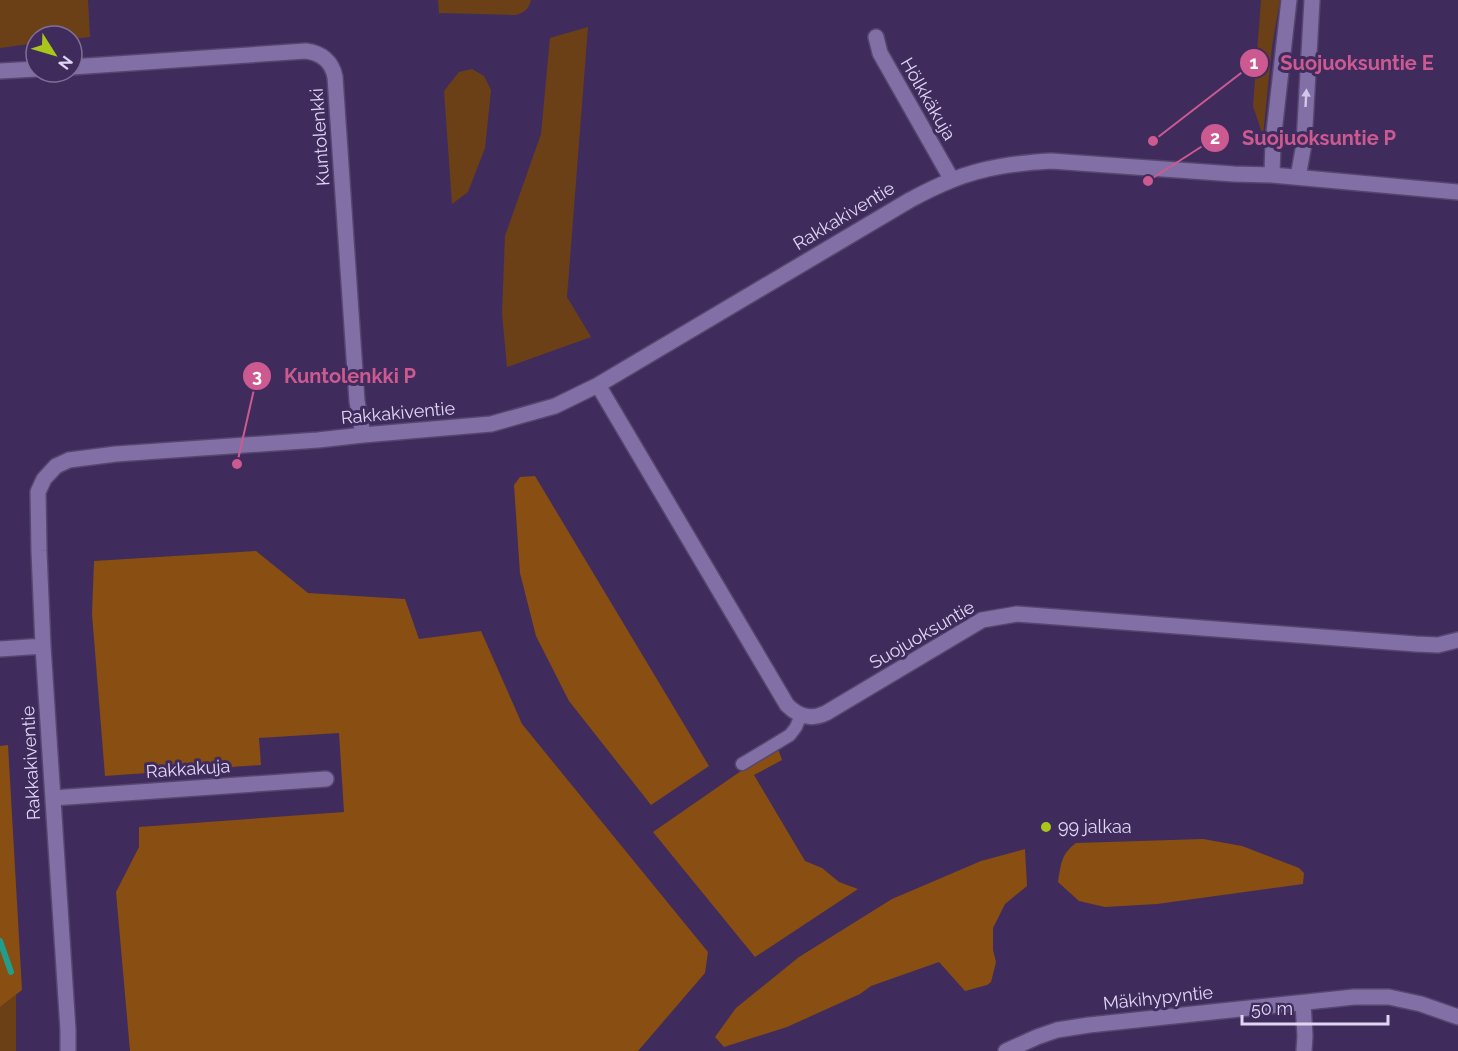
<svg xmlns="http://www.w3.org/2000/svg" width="1458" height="1051" viewBox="0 0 1458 1051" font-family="Raleway,sans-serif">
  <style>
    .green { fill: #6c4016 }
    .forest { fill: #894e11 }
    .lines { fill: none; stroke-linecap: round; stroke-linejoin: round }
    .stream { stroke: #239d8b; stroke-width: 6 }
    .lane-casing { stroke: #56466f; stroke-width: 15 }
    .street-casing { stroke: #56466f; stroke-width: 18 }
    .lane { stroke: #826fa5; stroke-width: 12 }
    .street { stroke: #826fa5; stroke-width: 15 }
    .oneway { fill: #d2c7e8 }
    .poi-dot { fill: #a9c71a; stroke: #3f2c5c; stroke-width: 2 }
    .labels { text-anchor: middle; stroke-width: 6; stroke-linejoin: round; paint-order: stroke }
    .street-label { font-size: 18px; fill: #e0d6f4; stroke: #3f2c5c }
    .poi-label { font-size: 18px; fill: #e0d6f4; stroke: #3f2c5c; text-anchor: start }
    .leader { fill: none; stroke: #cc5a91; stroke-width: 2 }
    .callout-dot { fill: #cc5a91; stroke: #3f2c5c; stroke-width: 2 }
    .mark-label { font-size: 18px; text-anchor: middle; font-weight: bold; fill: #fff }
    .callout-label { font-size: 20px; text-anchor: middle; font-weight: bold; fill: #cc5a91; stroke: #3f2c5c; stroke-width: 6; stroke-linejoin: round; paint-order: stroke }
  </style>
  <rect width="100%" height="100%" fill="#3f2c5c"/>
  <path class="green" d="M0,0H88L90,37L72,39V36H36V43L0,48Z
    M438,0H531C529,9 524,13 515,15L439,13Z
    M1261,0H1280L1272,46L1263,136L1253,106Z
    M588,27L567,297L591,337L507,367L502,313L505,236L541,134L550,38Z
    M472,69L484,76L491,90L485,148L468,192L452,204L444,91L459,72Z
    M16,994V1051H0V1007Z"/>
  <path class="forest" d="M535,476L709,766L651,805L569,701L536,636L520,573L514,485L520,477Z
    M256,551L308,593L405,599L419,639L481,631L522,724L708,952L705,973L638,1051H130L116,892L139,847V827L344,812L339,733L259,738L261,765L105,776L92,614L94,561Z
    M8,745L22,990L0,1007V746Z
    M777,746L782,760L754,775L805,861L822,868L839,882L858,889L755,957L653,832Z
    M1203,839L1242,846L1299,868L1304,873L1303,884L1157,904L1105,907L1079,901L1058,882C1061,864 1061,854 1076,843Z
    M1025,849L1027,886L1005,904L993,928V950L996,962L991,982L987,985L965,991L939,962L871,986L860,994L787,1027L724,1047L715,1037L736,1008L799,957L892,899L981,861Z"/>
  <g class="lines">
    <path class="stream" d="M0,941L11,972"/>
    <g class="lane-casing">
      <path id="lane" d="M742,764L790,735L796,727L801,715"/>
    </g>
    <g class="street-casing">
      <path id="street" d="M876,37L880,53L952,180
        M72,67L306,51C321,53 332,61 335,77L357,401L363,435
        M0,71L36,69
        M1272,175L1273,141L1289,0
        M1298,177L1304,144L1312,0
        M598,385L787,705C799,717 811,720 826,713L982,620L1017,614L1416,644L1438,645L1458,640
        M0,649L43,646
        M53,798L326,779
        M1303,1003L1305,1036L1304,1051
        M68,1051V1030L43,646L39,551L38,492L44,479L56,466L69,460L116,454L318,440L363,435L491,424L555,406L598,385L910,200C923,193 937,186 952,180C984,167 1017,163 1051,161L1234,174L1272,175L1458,192
        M1006,1051L1037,1037L1057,1030L1089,1025L1354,997H1389L1421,1004L1458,1017"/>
    </g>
    <use href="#lane" class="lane"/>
    <use href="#street" class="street"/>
  </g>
  <defs><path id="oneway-solid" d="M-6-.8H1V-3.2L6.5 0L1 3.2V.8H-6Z" transform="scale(1.5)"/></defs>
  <use class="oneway" href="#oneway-solid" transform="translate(1306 98) rotate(-87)"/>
  <circle class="poi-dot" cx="1046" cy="827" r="6"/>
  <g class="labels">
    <g class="street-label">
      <text transform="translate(928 99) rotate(60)" y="6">Hölkkäkuja</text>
      <text transform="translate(320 137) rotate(-94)" y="6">Kuntolenkki</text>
      <text transform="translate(844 216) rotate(-31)" y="6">Rakkakiventie</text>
      <text transform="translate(398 413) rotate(-5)" y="6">Rakkakiventie</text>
      <text transform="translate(922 635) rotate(-30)" y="6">Suojuoksuntie</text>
      <text transform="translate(31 763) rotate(-93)" y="6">Rakkakiventie</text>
      <text transform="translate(188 769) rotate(-4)" y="6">Rakkakuja</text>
      <text transform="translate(1158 998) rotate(-6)" y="6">Mäkihypyntie</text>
    </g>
    <g class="poi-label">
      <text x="1058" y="833">99 jalkaa</text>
    </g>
  </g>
  <path class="leader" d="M1153 141L1254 63M1148 181L1215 138M237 464L257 376"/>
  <g class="callout-dot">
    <circle cx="1153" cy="141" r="6"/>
    <circle cx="1148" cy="181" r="6"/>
    <circle cx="237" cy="464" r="6"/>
    <circle cx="1254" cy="63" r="15"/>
    <circle cx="1215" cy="138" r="15"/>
    <circle cx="257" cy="376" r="15"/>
  </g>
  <g class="mark-label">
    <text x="1254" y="69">1</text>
    <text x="1215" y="144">2</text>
    <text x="257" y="382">3</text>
  </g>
  <g class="callout-label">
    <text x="1357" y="70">Suojuoksuntie E</text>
    <text x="1319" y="145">Suojuoksuntie P</text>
    <text x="350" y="383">Kuntolenkki P</text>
  </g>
  <g transform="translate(54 54) rotate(127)"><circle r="28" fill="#3f2c5c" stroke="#7f7099" stroke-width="1.5"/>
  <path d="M0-4.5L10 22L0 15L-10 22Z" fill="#a9c71a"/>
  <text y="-9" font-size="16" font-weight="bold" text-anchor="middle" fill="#e0d6f4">N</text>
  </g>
  <path d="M1242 1015v9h146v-9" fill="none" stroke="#e0d6f4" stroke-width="3"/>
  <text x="1251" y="1015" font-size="18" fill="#e0d6f4" stroke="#3f2c5c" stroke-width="4.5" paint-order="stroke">50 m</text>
</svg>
